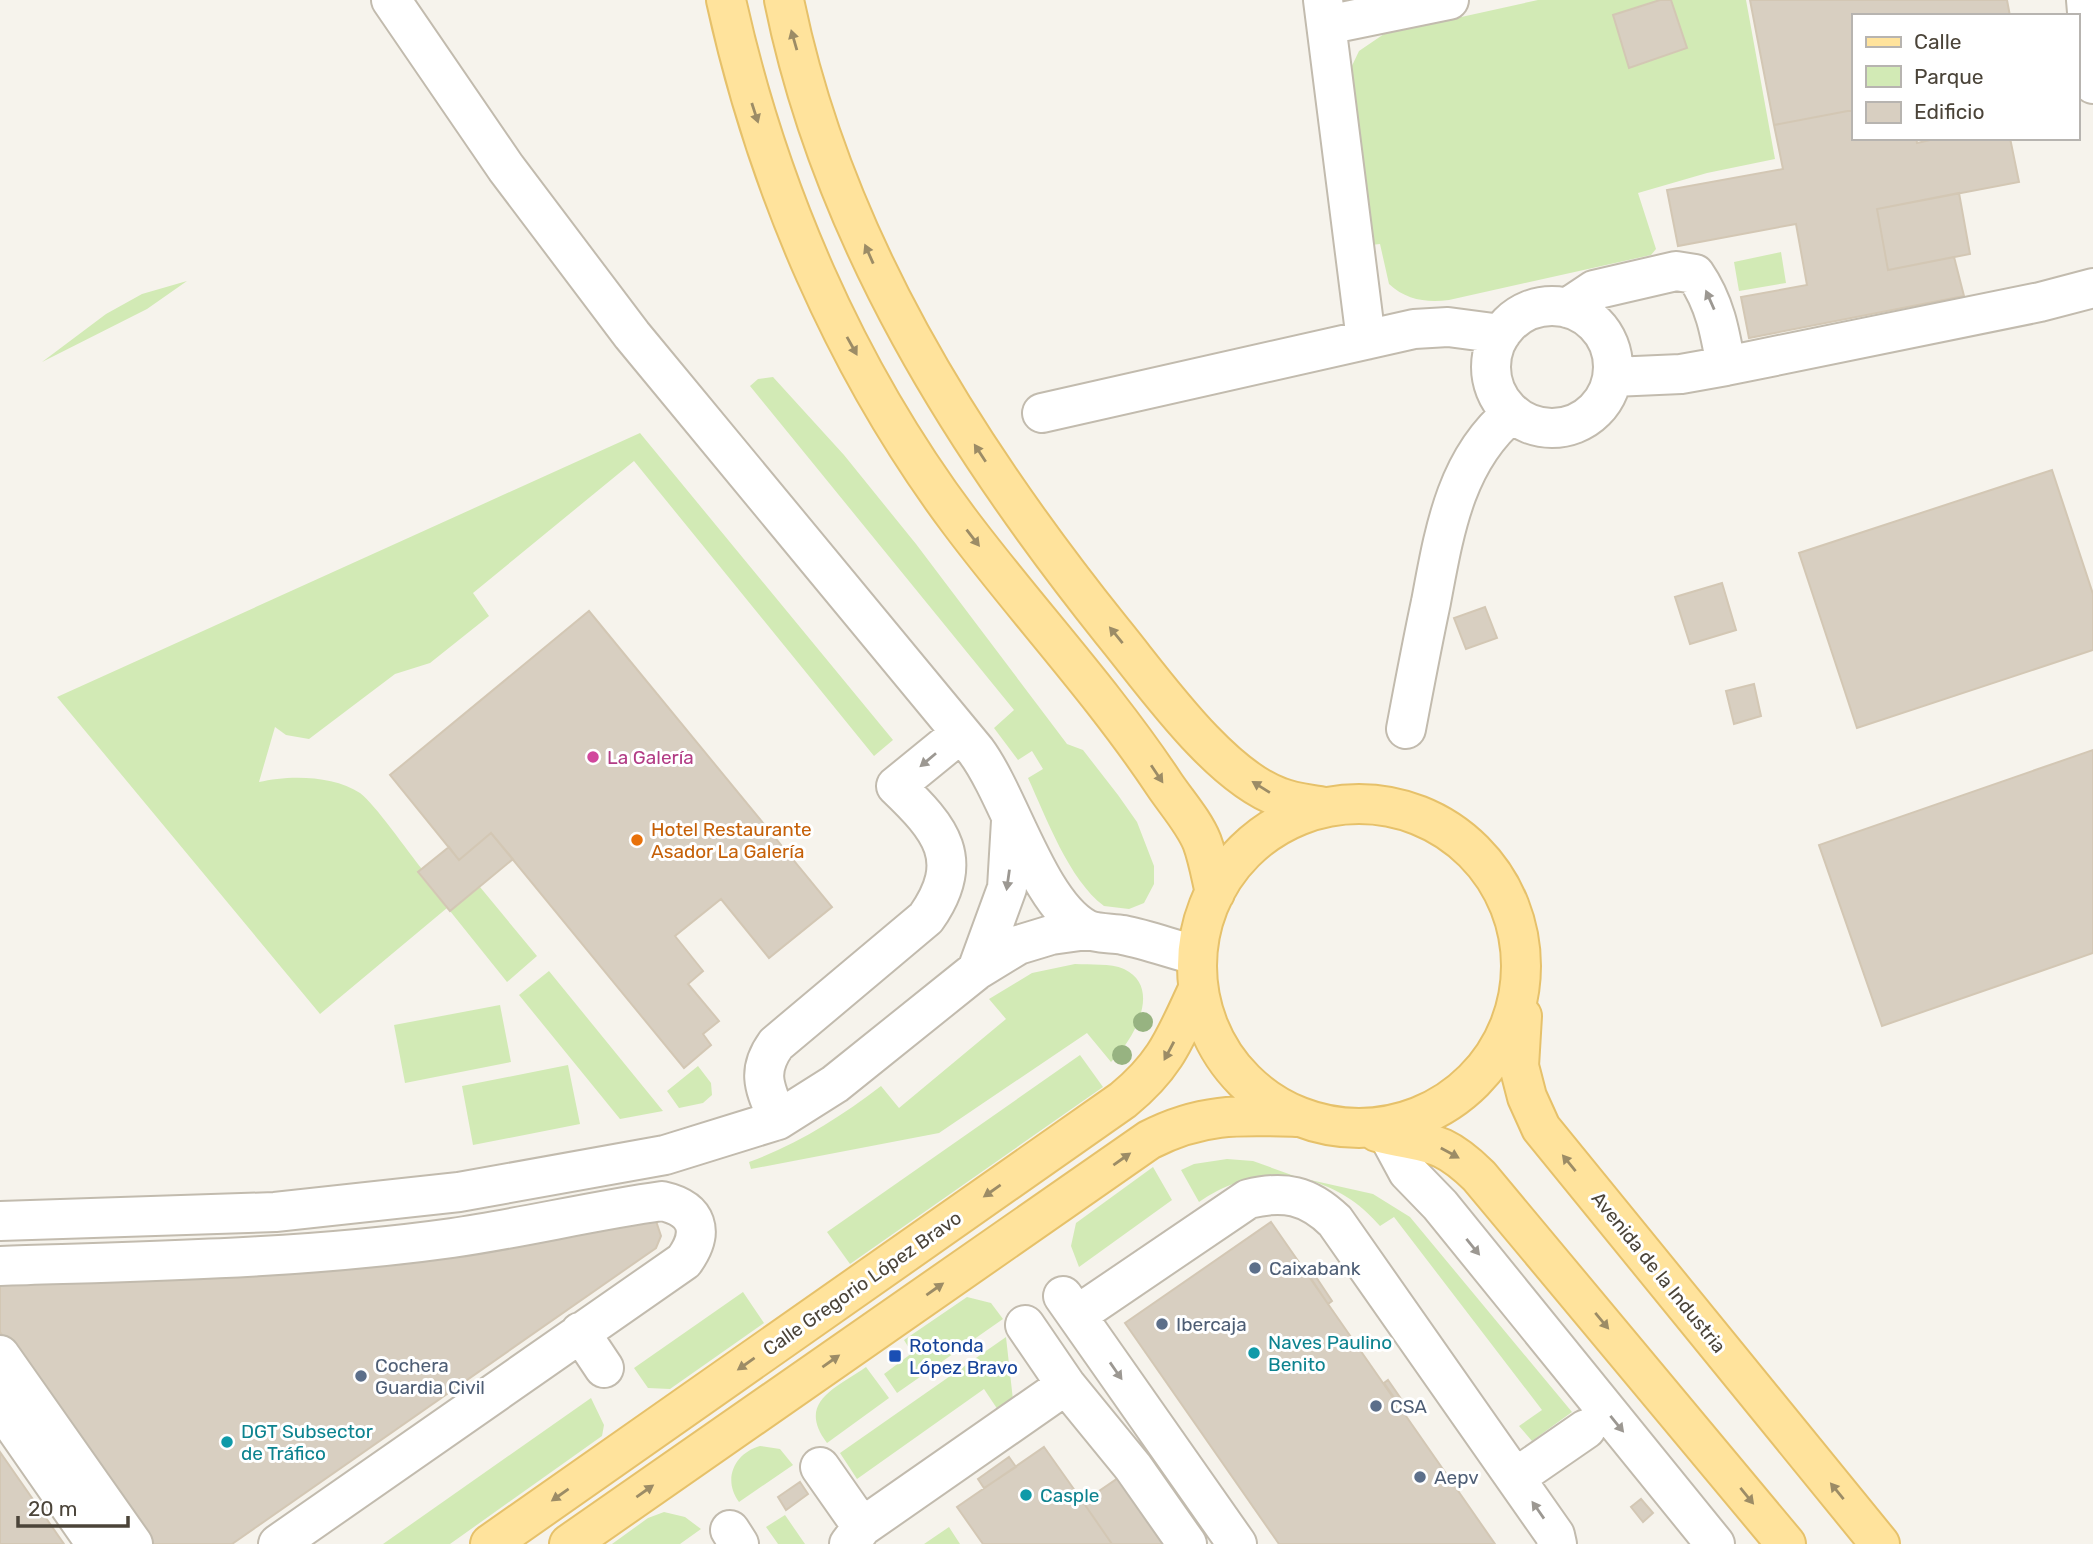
<svg xmlns="http://www.w3.org/2000/svg" width="2093" height="1544" viewBox="0 0 2093 1544" font-family="Rubik,sans-serif">
  <style>
    .green { fill: #d2eab5 }
    .building { fill: #d8cfc1; stroke: #d3c7b4; stroke-width: 2 }
    .lines { fill: none; stroke-linecap: round; stroke-linejoin: round }
    .minor-casing { stroke: #c2bbae; stroke-width: 42 }
    .major-casing { stroke: #e6c16a; stroke-width: 42 }
    .minor { stroke: #fff; stroke-width: 38 }
    .major { stroke: #ffe39c; stroke-width: 38 }
    .tree { fill: #97b381 }
    .oneway { fill: #9c8c66 }
    .oneway2 { fill: #9c9892 }
    .hotel-dot { fill: #d1479c; stroke: #fff; stroke-width: 2.5 }
    .food-dot { fill: #e8710a; stroke: #fff; stroke-width: 2.5 }
    .service-dot { fill: #5c6f8a; stroke: #fff; stroke-width: 2.5 }
    .culture-dot { fill: #0f9aa8; stroke: #fff; stroke-width: 2.5 }
    .transit-dot { fill: #1a4fb4; stroke: #fff; stroke-width: 2.5 }
    .labels { text-anchor: middle; stroke-width: 6; stroke-linejoin: round; paint-order: stroke }
    .hotel-label { font-size: 19px; fill: #b23c85; stroke: #fff; text-anchor: start }
    .food-label { font-size: 19px; fill: #c56008; stroke: #fff; text-anchor: start }
    .service-label { font-size: 19px; fill: #4e5e75; stroke: #fff; text-anchor: start }
    .street-label { font-size: 19px; fill: #4b4439; stroke: #fff }
    .culture-label { font-size: 19px; fill: #0d838f; stroke: #fff; text-anchor: start }
    .transit-label { font-size: 19px; fill: #164399; stroke: #fff; text-anchor: start }
  </style>
  <rect width="100%" height="100%" fill="#f6f3ec"/>
  <path class="green" d="M1538,0H1746L1775,159L1707,173L1638,193L1656,249L1651,255L1449,300C1427,303 1406,300 1389,284L1380,244L1371,245L1349,72L1359,51L1384,34Z
    M1781,252L1786,283L1739,291L1734,262Z
    M187,281L147,309L42,362L106,314L142,294Z
    M773,377L844,455L916,544L1067,744L1083,750L1118,795L1137,822L1154,866V884L1144,903L1129,909L1104,906C1069,880 1046,817 1028,778L1043,769L1032,751L1018,760L994,728L1014,710L750,386L758,379Z
    M640,433L893,740L874,756L634,461L473,593L489,616L430,663L395,674L309,739L286,735L275,727L259,782C288,775 333,775 360,793C375,804 408,852 422,869L418,873L447,908L320,1014L57,697Z
    M480,887L537,956L507,982L450,911Z
    M1075,964C1091,965 1110,963 1124,969C1164,988 1132,1042 1111,1062L1087,1033L939,1133L751,1169L749,1162C798,1144 839,1118 881,1086L899,1108L1006,1019L989,999L1032,973Z
    M549,971L663,1111L620,1119L519,995Z
    M500,1005L511,1062L405,1083L394,1025Z
    M1080,1055L1103,1087L850,1264L827,1232Z
    M568,1065L580,1124L473,1145L462,1086Z
    M698,1066L711,1083L712,1095L703,1103L679,1108L667,1091Z
    M1227,1159L1253,1161L1300,1178C1260,1175 1232,1179 1199,1202L1181,1170L1194,1164Z
    M1153,1167L1172,1200L1079,1267L1071,1246L1076,1223Z
    M1306,1179L1373,1194L1410,1217L1572,1412L1532,1441L1519,1426L1542,1410L1394,1217L1380,1226C1358,1201 1338,1189 1306,1179Z
    M743,1292L764,1323L670,1389L648,1388L634,1368Z
    M967,1297L991,1303L1003,1319L897,1393L884,1374L912,1353L904,1340Z
    M1006,1337L1013,1400L998,1410L984,1389L857,1479L840,1453Z
    M866,1367L889,1398L827,1443C796,1402 836,1388 866,1367Z
    M591,1398L604,1425L602,1436L450,1544H383Z
    M760,1446L780,1449L793,1465L739,1502C722,1479 735,1453 760,1446Z
    M664,1512L685,1517L701,1529L680,1544H612L648,1518Z
    M785,1515L805,1544H778L766,1527Z
    M949,1527L960,1544H924Z"/>
  <path class="building" d="M1660,0H1671L1687,48L1629,68L1613,15Z
    M1750,0H2007L2010,16H1853V110L1774,125Z
    M1853,110V138H1916L1917,143L1939,138H2010L2019,182L1877,209L1888,270L1954,257L1964,296L1749,338L1741,297L1807,285L1796,224L1678,246L1667,190L1783,169L1774,125Z
    M1959,193L1970,254L1888,270L1877,209Z
    M2052,470L2093,594V650L1857,728L1799,553Z
    M1722,583L1736,630L1690,644L1675,597Z
    M1485,607L1497,638L1466,649L1454,618Z
    M589,611L832,907L769,958L721,899L675,936L703,971L688,984L719,1021L703,1034L711,1045L684,1068L491,833L459,860L390,775Z
    M1754,684L1761,716L1734,724L1726,691Z
    M2093,750V953L1882,1026L1819,845Z
    M491,833L513,859L450,911L418,872L449,847L459,860Z
    M656,1221L661,1236L656,1248L232,1544H148L0,1332V1279Z
    M1271,1222L1328,1304L1495,1544H1279L1125,1323Z
    M1314,1274L1332,1301L1328,1304L1310,1277Z
    M1388,1380L1406,1406L1402,1409L1384,1383Z
    M1044,1447L1083,1502L1112,1544H983L957,1507Z
    M0,1452L64,1544H0Z
    M1009,1457L1016,1467L984,1488L978,1479Z
    M1124,1474L1172,1544H1112L1083,1502Z
    M800,1482L808,1494L786,1510L778,1497Z
    M1641,1499L1653,1513L1643,1522L1631,1507Z"/>
  <g class="lines">
    <g class="minor-casing">
      <path id="minor" d="M391,0L506,168L632,335L976,751C1010,797 1038,903 1086,929C1096,934 1112,933 1123,935C1148,940 1172,949 1196,955
        M1323,0L1366,340
        M2086,0L2093,84
        M1327,25L1449,0
        M1491 367a61 61 0 1 1 122 0a61 61 0 1 1-122 0Z
        M1567,308L1594,290L1676,271L1695,274C1715,303 1720,332 1726,366
        M1613,377L1681,374L1726,366L2040,302L2093,288
        M1042,413L1414,329L1448,327L1501,334
        M1406,729C1414,687 1422,644 1431,602C1444,533 1455,460 1512,413
        M977,970L1007,888L1011,821
        M778,1120C766,1090 755,1073 776,1044L926,918C967,860 941,829 896,786L961,733
        M1388,1135L1408,1172L1440,1205L1715,1544
        M0,1221L275,1212L459,1192L665,1155L778,1120L835,1084L977,970L1018,945L1051,935L1087,930
        M0,1266C150,1261 302,1259 452,1238C522,1228 591,1211 662,1201C698,1209 705,1232 684,1261L278,1544
        M1063,1296L1237,1544
        M1077,1315L1248,1199C1284,1190 1308,1195 1335,1221L1555,1535L1557,1544
        M1025,1325L1066,1385
        M580,1332L604,1368
        M0,1355L133,1544
        M0,1406L96,1544
        M820,1467L862,1527
        M1515,1478L1586,1429
        M730,1530L739,1544
        M849,1544L862,1527L1066,1385L1133,1467L1187,1544"/>
    </g>
    <g class="major-casing">
      <path id="major" d="M726,0C767,186 845,369 960,522C1026,610 1103,692 1164,784C1176,802 1194,822 1202,842C1208,858 1211,876 1215,893
        M784,0C832,237 963,445 1112,631C1153,681 1218,775 1279,797C1293,803 1310,804 1325,807
        M1197 966a162 162 0 1 1 324 0a162 162 0 1 1-324 0Z
        M1522,1016L1519,1066L1527,1097L1541,1128L1880,1544
        M1377,1132C1427,1145 1439,1137 1479,1176L1786,1544
        M490,1544L1123,1100C1166,1065 1175,1038 1198,989
        M569,1544L1149,1140C1201,1113 1240,1115 1296,1117"/>
    </g>
    <use href="#minor" class="minor"/>
    <use href="#major" class="major"/>
  </g>
  <g class="tree">
    <circle cx="1143" cy="1022" r="10"/>
    <circle cx="1122" cy="1055" r="10"/>
  </g>
  <defs><path id="oneway-solid" d="M-6-.8H1V-3.2L6.5 0L1 3.2V.8H-6Z" transform="scale(1.75)"/></defs>
  <g class="oneway">
    <use href="#oneway-solid" transform="translate(794 40) rotate(-106)"/>
    <use href="#oneway-solid" transform="translate(755 113) rotate(72)"/>
    <use href="#oneway-solid" transform="translate(869 254) rotate(-114)"/>
    <use href="#oneway-solid" transform="translate(852 346) rotate(61)"/>
    <use href="#oneway-solid" transform="translate(980 453) rotate(-123)"/>
    <use href="#oneway-solid" transform="translate(973 538) rotate(52)"/>
    <use href="#oneway-solid" transform="translate(1116 635) rotate(-129)"/>
    <use href="#oneway-solid" transform="translate(1157 774) rotate(56)"/>
    <use href="#oneway-solid" transform="translate(1261 787) rotate(-148)"/>
    <use href="#oneway-solid" transform="translate(1169 1051) rotate(118)"/>
    <use href="#oneway-solid" transform="translate(1450 1153) rotate(29)"/>
    <use href="#oneway-solid" transform="translate(1122 1159) rotate(-35)"/>
    <use href="#oneway-solid" transform="translate(1569 1163) rotate(-129)"/>
    <use href="#oneway-solid" transform="translate(992 1191) rotate(145)"/>
    <use href="#oneway-solid" transform="translate(935 1289) rotate(-35)"/>
    <use href="#oneway-solid" transform="translate(1602 1321) rotate(50)"/>
    <use href="#oneway-solid" transform="translate(831 1361) rotate(-35)"/>
    <use href="#oneway-solid" transform="translate(746 1364) rotate(145)"/>
    <use href="#oneway-solid" transform="translate(645 1491) rotate(-35)"/>
    <use href="#oneway-solid" transform="translate(1837 1491) rotate(-129)"/>
    <use href="#oneway-solid" transform="translate(560 1495) rotate(145)"/>
    <use href="#oneway-solid" transform="translate(1747 1496) rotate(51)"/>
  </g>
  <g class="oneway2">
    <use href="#oneway-solid" transform="translate(1710 300) rotate(-114)"/>
    <use href="#oneway-solid" transform="translate(928 760) rotate(140)"/>
    <use href="#oneway-solid" transform="translate(1008 880) rotate(98)"/>
    <use href="#oneway-solid" transform="translate(1473 1247) rotate(51)"/>
    <use href="#oneway-solid" transform="translate(1116 1371) rotate(55)"/>
    <use href="#oneway-solid" transform="translate(1617 1424) rotate(51)"/>
    <use href="#oneway-solid" transform="translate(1538 1510) rotate(-125)"/>
  </g>
  <circle class="hotel-dot" cx="593" cy="757" r="7"/>
  <circle class="food-dot" cx="637" cy="840" r="7"/>
  <g class="service-dot">
    <circle cx="1255" cy="1268" r="7"/>
    <circle cx="1162" cy="1324" r="7"/>
    <circle cx="361" cy="1376" r="7"/>
    <circle cx="1376" cy="1406" r="7"/>
    <circle cx="1420" cy="1477" r="7"/>
  </g>
  <g class="culture-dot">
    <circle cx="1254" cy="1353" r="7"/>
    <circle cx="227" cy="1442" r="7"/>
    <circle cx="1026" cy="1495" r="7"/>
  </g>
  <rect class="transit-dot" x="888" y="1349" width="14" height="14" rx="3.5"/>
  <g class="labels">
    <g class="hotel-label">
      <text x="607" y="764">La Galería</text>
    </g>
    <g class="food-label">
      <text x="651" y="836">Hotel Restaurante<tspan x="651" dy="22">Asador La Galería</tspan></text>
    </g>
    <g class="service-label">
      <text x="1269" y="1275">Caixabank</text>
      <text x="1176" y="1331">Ibercaja</text>
      <text x="375" y="1372">Cochera<tspan x="375" dy="22">Guardia Civil</tspan></text>
      <text x="1390" y="1413">CSA</text>
      <text x="1434" y="1484">Aepv</text>
    </g>
    <g class="street-label">
      <text transform="translate(1659 1272) rotate(51)" y="7">Avenida de la Industria</text>
      <text transform="translate(862 1283) rotate(-35)" y="7">Calle Gregorio López Bravo</text>
    </g>
    <g class="culture-label">
      <text x="1268" y="1349">Naves Paulino<tspan x="1268" dy="22">Benito</tspan></text>
      <text x="241" y="1438">DGT Subsector<tspan x="241" dy="22">de Tráfico</tspan></text>
      <text x="1040" y="1502">Casple</text>
    </g>
    <g class="transit-label">
      <text x="909" y="1352">Rotonda<tspan x="909" dy="22">López Bravo</tspan></text>
    </g>
  </g>
  <rect x="1852" y="14" width="228" height="126" fill="#ffffff" stroke="#b7b4b0" stroke-width="2"/>
  <rect x="1866" y="37" width="35" height="10" fill="#ffe39c" stroke="#b7b4b0" stroke-width="2"/>
  <text x="1914" y="49" font-size="21" fill="#4b4439">Calle</text>
  <rect x="1866" y="66" width="35" height="21" fill="#d2eab5" stroke="#b7b4b0" stroke-width="2"/>
  <text x="1914" y="84" font-size="21" fill="#4b4439">Parque</text>
  <rect x="1866" y="102" width="35" height="21" fill="#d8cfc1" stroke="#b7b4b0" stroke-width="2"/>
  <text x="1914" y="119" font-size="21" fill="#4b4439">Edificio</text>
  <path d="M18 1516v10h110v-10" fill="none" stroke="#4b4439" stroke-width="3.5"/>
  <text x="28" y="1516" font-size="21" fill="#4b4439" stroke="#ffffff" stroke-width="5" paint-order="stroke">20 m</text>
</svg>
